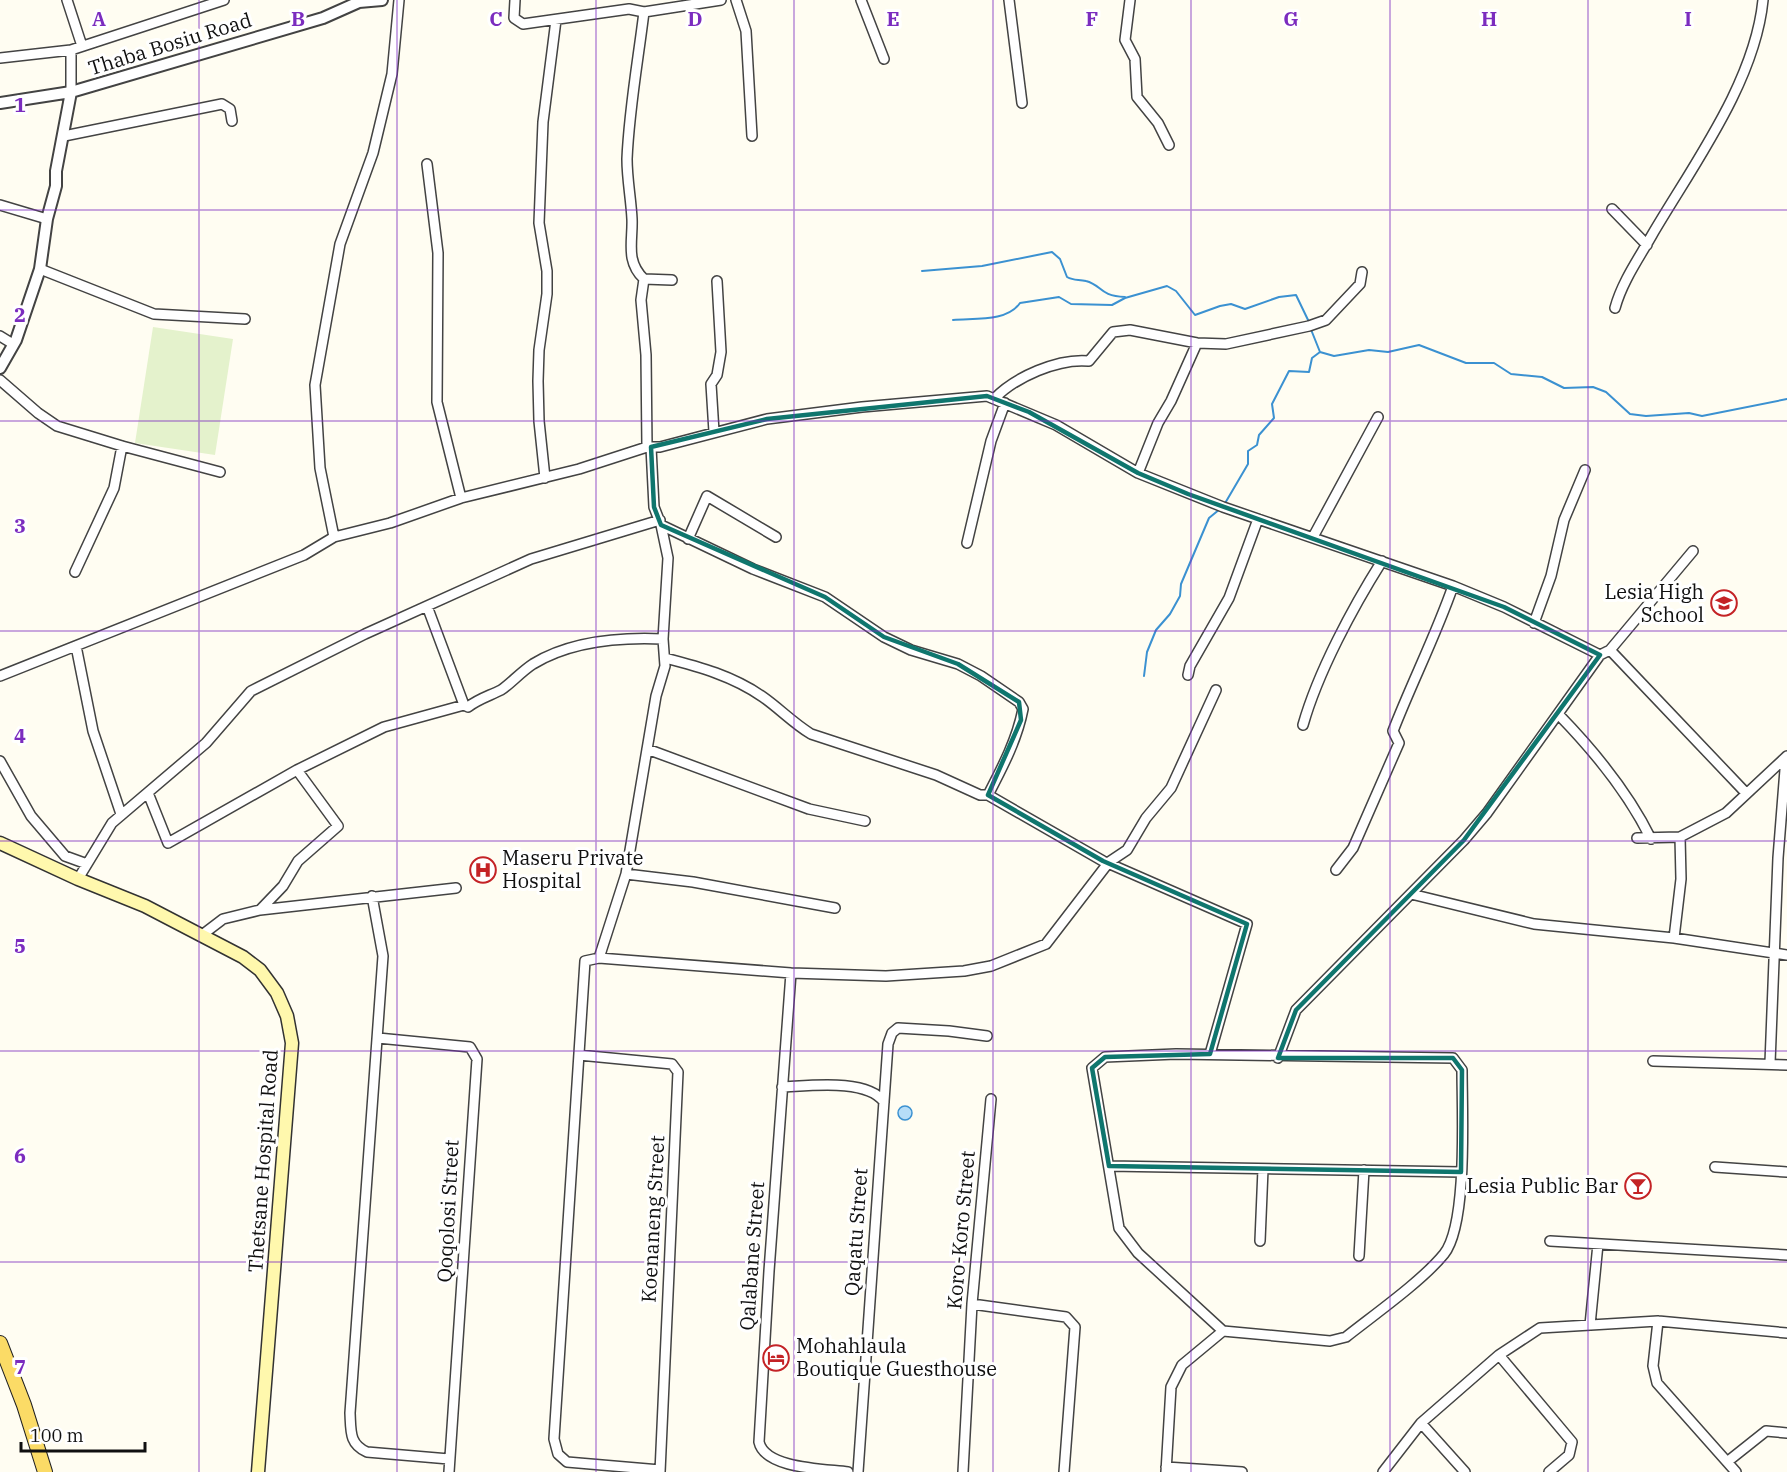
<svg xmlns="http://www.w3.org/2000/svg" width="1787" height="1472" viewBox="0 0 1787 1472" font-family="'IBM Plex Serif',serif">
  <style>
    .pitch { fill: #e4f2cc }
    .water { fill: url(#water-waves); stroke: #3b91d1; stroke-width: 1.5 }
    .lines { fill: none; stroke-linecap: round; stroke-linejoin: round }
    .stream { stroke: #3b91d1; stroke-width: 2 }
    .minor-casing { stroke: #434343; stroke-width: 12 }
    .tertiary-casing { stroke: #434343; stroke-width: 14 }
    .secondary-casing { stroke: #323232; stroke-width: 15 }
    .primary-casing { stroke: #212121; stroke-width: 16 }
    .minor { stroke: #fff; stroke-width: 9 }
    .tertiary { stroke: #fff; stroke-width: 10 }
    .secondary { stroke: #fff8ad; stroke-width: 12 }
    .primary { stroke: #fbdb66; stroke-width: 14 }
    .marked { fill: none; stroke: #0f766e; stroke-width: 4.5; stroke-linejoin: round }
    .grid { fill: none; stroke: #7b2cbf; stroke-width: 1.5; stroke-opacity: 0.55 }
    .labels { text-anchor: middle; stroke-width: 6; stroke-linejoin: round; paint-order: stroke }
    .street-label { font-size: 20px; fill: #101010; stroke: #fff }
    .poi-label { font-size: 20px; fill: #101010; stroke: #fff; text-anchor: end }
    .grid-label { font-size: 20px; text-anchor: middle; font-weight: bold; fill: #7b2cbf; stroke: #fff; stroke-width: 6; stroke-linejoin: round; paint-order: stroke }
  </style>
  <defs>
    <pattern id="water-waves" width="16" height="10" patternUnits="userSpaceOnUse" patternTransform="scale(1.5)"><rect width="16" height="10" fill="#b6ddf8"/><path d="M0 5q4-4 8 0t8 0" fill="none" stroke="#9bbdd4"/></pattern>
  </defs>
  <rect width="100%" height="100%" fill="#fffdf2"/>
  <path class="pitch" d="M153,327L233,339L215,455L135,443Z"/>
  <path class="water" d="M898 1113a7 7 0 1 1 14 0a7 7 0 1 1-14 0Z"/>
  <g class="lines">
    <path class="stream" d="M922,271L982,266L1052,252L1060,259L1067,277C1074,281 1079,279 1086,281C1102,285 1099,296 1125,297
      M953,320C975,318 1007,322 1020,303L1059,297L1071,304L1112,305L1125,298L1167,286L1176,291L1195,315L1220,306L1231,304L1245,309L1279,297L1296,295L1309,322
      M1310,327L1320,352
      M1224,505L1248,464V451L1257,445L1259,435L1274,418L1272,404L1289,371L1309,372L1312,358L1320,352L1334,356L1369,350L1388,352L1419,345L1466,363H1494L1511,374L1542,377L1564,388L1593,387L1606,392L1630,414L1646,416L1689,413L1702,416L1787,399
      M1144,676L1147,652L1156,630L1170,614L1180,596L1181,584L1209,518L1220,509"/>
    <g class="minor-casing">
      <path id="minor" d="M67,0L82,46
        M515,0L514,18L523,24L629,9L644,12C638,61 629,110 627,159C627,179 631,199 632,219C633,241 625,261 644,279L641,300L646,355L647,447
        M736,0L746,31L752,136
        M861,0L884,59
        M1009,0L1022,103
        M1130,0L1125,40L1135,59L1137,97L1158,123L1169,145
        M644,12L721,0
        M71,50V92
        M0,58L71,50L224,0
        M64,136L222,104L230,109L232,121
        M427,164L438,253L437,402L461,498
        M0,205L47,219
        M1612,209L1647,245
        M40,269L154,314L245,319
        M644,279L672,280
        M1615,308C1622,282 1639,258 1652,235C1693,165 1755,82 1763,0
        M0,336L13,344
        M0,380L38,413L57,426L122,446L220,472
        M994,399C1015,377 1058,358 1089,361L1113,332L1130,330L1197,343L1226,344L1309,326L1326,320L1360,284L1362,272
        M714,432L711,384L717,375L721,352L717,281
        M651,447L654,507L661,525L668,558L663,639L665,666L656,696L626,874L693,882L835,908
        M1138,473L1158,423L1171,401L1197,343
        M545,478L539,421L538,381L539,350L547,294V271L539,223L543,122L556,20
        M661,525L753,569L825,597L884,637L911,650L958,664L981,676L1019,702L1023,709C1017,740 1002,768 988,795L1103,861L1247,924L1210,1054
        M334,537L320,468L315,385L340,244L373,153L392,74L399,0
        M1313,537L1378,417
        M688,539L707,496L776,537
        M967,543L991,441L1005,403
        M75,572L114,488L122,446
        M427,606L464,705
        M1534,623L1551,576L1564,520L1585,470
        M76,646L93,731L121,814
        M1610,650L1746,793
        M665,658C700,667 733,676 763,697C780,709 793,723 811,734L936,775L980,795H988
        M1188,675L1190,666L1229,598L1258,519
        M0,676L304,555L334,537L390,523L461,498L579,469L647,447H660L767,419L862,407L987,396L1056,425L1138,473L1223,507L1453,586L1504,607L1600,655
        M1559,715C1595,752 1628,792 1651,839
        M1303,725C1318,672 1353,607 1382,561
        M647,749L809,809L865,821
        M0,761L31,816L65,856L87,864
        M148,793L168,843L297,770L384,727L464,705L468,707C478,699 489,696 501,690C509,685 522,671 533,664C571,641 619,637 663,639
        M1637,838L1680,837L1726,813L1787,756
        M1336,870L1353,848L1399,743L1393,731C1412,682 1436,635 1453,586
        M626,874L599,958L585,961L554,1439L558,1454L567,1462L660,1470
        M78,879L112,823L206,743L251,691L365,634L531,559L660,520
        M1411,894L1534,924L1674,938L1787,955
        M372,896L383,956L350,1413C351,1431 349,1444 367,1452L449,1459
        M260,910L283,886L298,861L338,826L297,770
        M202,935L223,919L260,910L456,888
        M1674,938L1681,879L1680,837
        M599,958L791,973L886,976L964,971L991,966L1046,944L1109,862L1127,850L1146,818L1171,788L1216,690
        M791,973L769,1271L759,1442C765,1469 826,1469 848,1472
        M378,1038L470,1047L477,1059L449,1472
        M1176,1054L1453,1058L1462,1070C1462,1110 1468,1224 1444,1254C1422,1281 1375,1314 1346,1337L1330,1341L1223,1331L1138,1253L1119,1228L1092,1068L1105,1057Z
        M579,1055L672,1064L678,1072L660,1472
        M1278,1058L1296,1010L1464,840L1487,813L1600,655L1610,650L1693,551
        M1653,1061L1787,1065
        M1770,1063L1778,858L1786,757
        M782,1087C808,1086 867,1078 884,1102
        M1109,1166L1461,1172
        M1715,1167L1787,1172
        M1260,1241L1263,1169
        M1550,1241L1787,1255
        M1359,1256L1364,1170
        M972,1304L1066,1317L1075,1327L1064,1472
        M1658,1321L1653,1366L1657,1383L1736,1472
        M1590,1325L1598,1244
        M1499,1355L1572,1442L1569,1455L1549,1472
        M1421,1423L1465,1472
        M1727,1462L1766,1431L1787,1433
        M1166,1467L1242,1472
        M858,1472L888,1044L892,1033L898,1028L949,1031L987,1036
        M963,1472L972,1304L991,1099
        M1166,1472L1171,1387L1182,1365L1223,1331
        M1383,1472L1421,1423L1499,1355L1540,1328L1658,1321L1787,1333"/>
    </g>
    <g class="tertiary-casing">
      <path id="tertiary" d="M0,103L71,92L323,18L359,2L382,0
        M0,368L16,340L40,269L47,219L56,186V171L71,92"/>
    </g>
    <g class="secondary-casing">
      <path id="secondary" d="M0,843L78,879L145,906L243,957L260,970L277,993L287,1016L292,1043L258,1472"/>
    </g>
    <g class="primary-casing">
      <path id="primary" d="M0,1343L24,1405L45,1472"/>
    </g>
    <use href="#minor" class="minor"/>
    <use href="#tertiary" class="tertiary"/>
    <use href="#secondary" class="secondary"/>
    <use href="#primary" class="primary"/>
  </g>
  <path class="marked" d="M987,396L1029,412L1138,473L1188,494L1504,607L1600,655L1464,840L1296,1010L1278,1058H1453L1462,1070L1461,1172L1109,1166L1092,1068L1105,1057L1210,1054L1247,924L1103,861L988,795L1021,720L1019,702L958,664L884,637L825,597L661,525L654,507L651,447L767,419Z"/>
  <path class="grid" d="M199,0V1472M397,0V1472M596,0V1472M794,0V1472M993,0V1472M1191,0V1472M1390,0V1472M1588,0V1472M0,210H1787M0,421H1787M0,631H1787M0,841H1787M0,1051H1787M0,1262H1787"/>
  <defs>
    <g id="school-ring" transform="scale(1.35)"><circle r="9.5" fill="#fff" stroke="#c42326" stroke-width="1.5"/><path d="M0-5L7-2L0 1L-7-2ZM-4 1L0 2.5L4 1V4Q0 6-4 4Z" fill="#c42326"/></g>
    <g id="hospital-ring" transform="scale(1.35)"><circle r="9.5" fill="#fff" stroke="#c42326" stroke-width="1.5"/><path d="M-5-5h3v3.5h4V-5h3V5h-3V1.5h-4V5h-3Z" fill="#c42326"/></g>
    <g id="bar-ring" transform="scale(1.35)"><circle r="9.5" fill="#fff" stroke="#c42326" stroke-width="1.5"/><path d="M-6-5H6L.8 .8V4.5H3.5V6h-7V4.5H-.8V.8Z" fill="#c42326"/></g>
    <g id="hotel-ring" transform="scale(1.35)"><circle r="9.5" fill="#fff" stroke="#c42326" stroke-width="1.5"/><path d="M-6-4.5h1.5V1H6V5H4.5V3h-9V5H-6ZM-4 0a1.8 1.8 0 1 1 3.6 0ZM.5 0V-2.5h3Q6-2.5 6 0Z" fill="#c42326"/></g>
  </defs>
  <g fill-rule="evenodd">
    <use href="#school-ring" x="1724" y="603"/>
    <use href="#hospital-ring" x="483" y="870"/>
    <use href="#bar-ring" x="1638" y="1186"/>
    <use href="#hotel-ring" x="776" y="1358"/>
  </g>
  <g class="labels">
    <g class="street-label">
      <text transform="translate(170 44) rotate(-17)" y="7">Thaba Bosiu Road</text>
      <text transform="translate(263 1161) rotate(-86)" y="7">Thetsane Hospital Road</text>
      <text transform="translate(448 1211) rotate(-87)" y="7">Qoqolosi Street</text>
      <text transform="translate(653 1219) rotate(-87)" y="7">Koenaneng Street</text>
      <text transform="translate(961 1230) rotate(-85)" y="7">Koro-Koro Street</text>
      <text transform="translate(856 1232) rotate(-86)" y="7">Qaqatu Street</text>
      <text transform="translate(752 1256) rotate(-86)" y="7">Qalabane Street</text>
    </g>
    <g class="poi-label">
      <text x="1704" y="599">Lesia High<tspan x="1704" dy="23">School</tspan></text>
      <text x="502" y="865" text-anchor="start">Maseru Private<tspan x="502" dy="23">Hospital</tspan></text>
      <text x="1618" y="1193">Lesia Public Bar</text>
      <text x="796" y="1353" text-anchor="start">Mohahlaula<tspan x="796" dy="23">Boutique Guesthouse</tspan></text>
    </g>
  </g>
  <g class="grid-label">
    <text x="99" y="26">A</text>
    <text x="298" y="26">B</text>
    <text x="496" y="26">C</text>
    <text x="695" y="26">D</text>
    <text x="893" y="26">E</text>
    <text x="1092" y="26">F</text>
    <text x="1291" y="26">G</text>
    <text x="1489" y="26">H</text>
    <text x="1688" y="26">I</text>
    <text x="20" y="112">1</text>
    <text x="20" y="322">2</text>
    <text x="20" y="533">3</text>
    <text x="20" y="743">4</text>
    <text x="20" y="953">5</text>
    <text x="20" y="1163">6</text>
    <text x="20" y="1374">7</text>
  </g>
  <path d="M21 1442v9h124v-9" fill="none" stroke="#101010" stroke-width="3"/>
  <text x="30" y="1442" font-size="18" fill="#101010" stroke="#ffffff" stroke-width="4.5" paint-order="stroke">100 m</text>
</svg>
